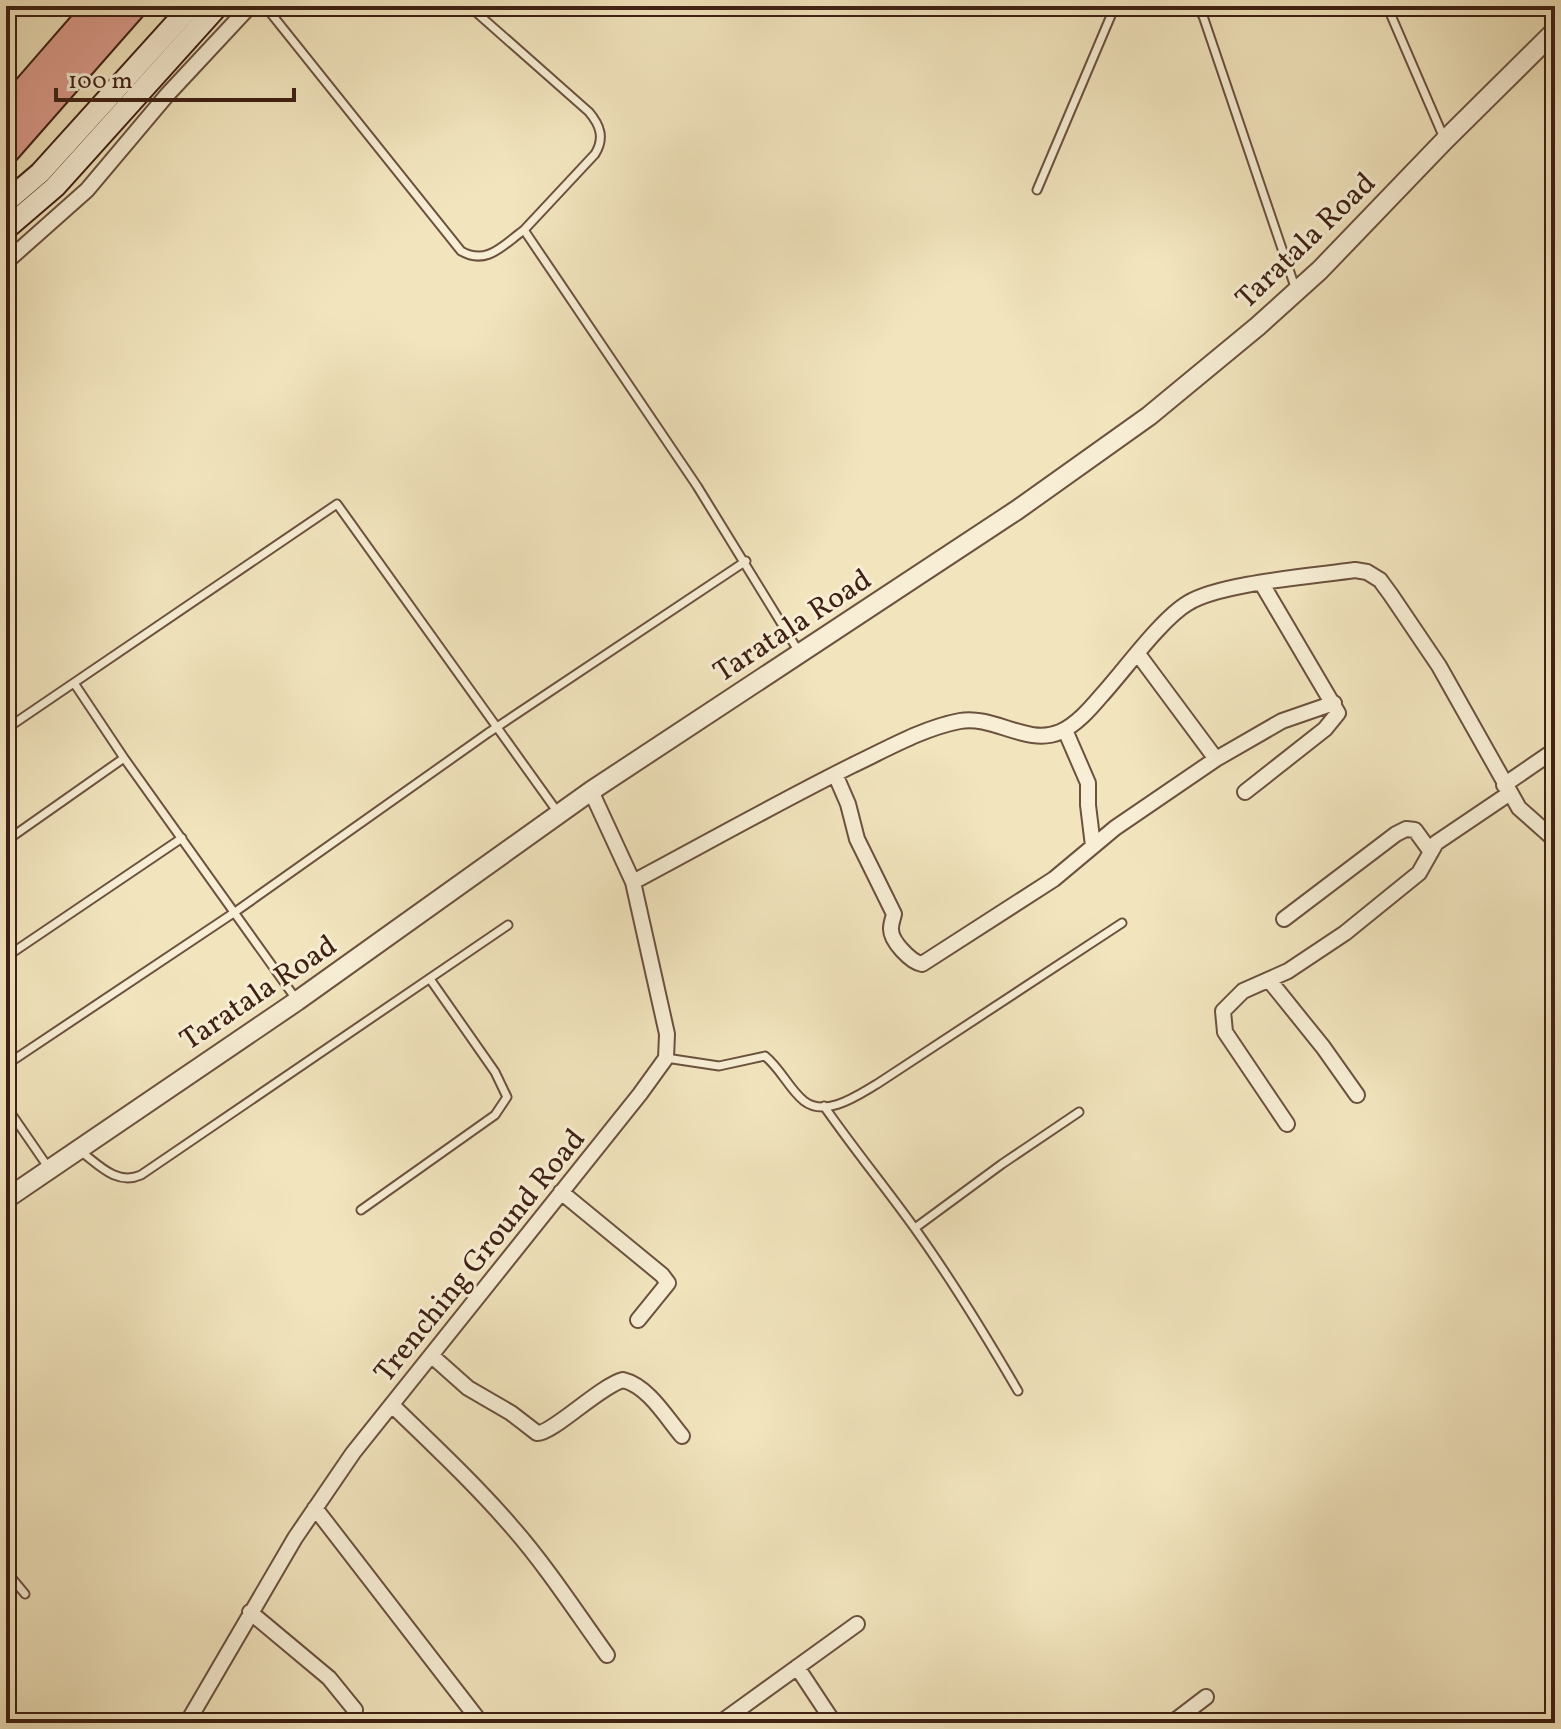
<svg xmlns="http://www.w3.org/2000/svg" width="1561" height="1729" viewBox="0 0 1561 1729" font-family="Vollkorn,serif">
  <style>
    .building { fill: #dd9d8e; stroke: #3e2014; stroke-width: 2 }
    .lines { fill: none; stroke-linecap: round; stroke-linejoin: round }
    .service-casing { stroke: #6b513e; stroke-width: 11 }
    .minor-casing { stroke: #6b513e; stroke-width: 18 }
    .tertiary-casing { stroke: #6b513e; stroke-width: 22 }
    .secondary-casing { stroke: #3e2014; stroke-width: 24 }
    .service { stroke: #f7eed5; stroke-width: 7 }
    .minor { stroke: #f7eed5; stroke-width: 14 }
    .tertiary { stroke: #f7eed5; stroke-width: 18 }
    .secondary { stroke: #f7eed5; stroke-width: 20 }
    .labels { text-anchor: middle; stroke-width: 6; stroke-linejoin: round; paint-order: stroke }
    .street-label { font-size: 30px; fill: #3e2014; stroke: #f7eed5 }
  </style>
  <rect width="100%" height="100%" fill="#f2e5be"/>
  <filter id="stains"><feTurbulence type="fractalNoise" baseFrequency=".0025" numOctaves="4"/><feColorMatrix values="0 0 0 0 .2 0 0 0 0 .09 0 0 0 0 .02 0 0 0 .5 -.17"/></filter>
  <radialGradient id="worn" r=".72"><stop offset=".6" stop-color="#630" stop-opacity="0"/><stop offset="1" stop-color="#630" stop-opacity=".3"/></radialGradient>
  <path class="building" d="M80,6H152L6,172V91Z"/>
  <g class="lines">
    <g class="service-casing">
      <path id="service" d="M265,6L461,251C487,266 503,245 524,230
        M469,6L589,112C600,125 605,138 595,154L524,230L697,486L799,652
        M1062,6H1073
        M1196,6L1203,16L1296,290
        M1387,6L1444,138
        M1037,190L1115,6
        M74,683L124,758L296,999
        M6,729L337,504L559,814
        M6,841L124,758
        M6,957L182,838
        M666,1058L719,1066L765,1056C781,1069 789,1089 804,1101C826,1118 858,1095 877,1084L1122,923
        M6,1065L235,912L488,733L746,561
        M6,1106L48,1167
        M824,1106C853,1148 886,1188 916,1230C953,1282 986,1336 1018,1391
        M79,1150C98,1164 116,1186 141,1175L508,925
        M361,1210L495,1115L507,1097L495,1072L430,979
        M915,1228L1002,1164L1079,1112
        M6,1571L25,1594"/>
    </g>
    <g class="minor-casing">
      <path id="minor" d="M6,262L87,190L167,95L250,6
        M1138,654L1216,759
        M1065,730L1088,783V805L1093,846
        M835,774L848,804L857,839L894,914C893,919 891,923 891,928C890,941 911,962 922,964L1054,879L1115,828L1216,759L1282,721L1334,703
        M1504,785L1555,750
        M1245,792L1325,729L1338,713L1262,584
        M633,882C706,843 779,802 853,765C887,749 923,728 960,721C994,715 1027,746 1060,732C1076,725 1090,709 1101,696C1124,671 1161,619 1188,603C1220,583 1314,576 1355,570L1367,572L1380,580L1391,595L1439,666L1519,808L1555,840
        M1284,919L1396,834L1406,829L1415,830L1431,852
        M1269,980L1323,1047L1357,1095
        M1287,1124L1225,1032L1223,1011L1243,991L1288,971L1345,933L1419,873L1436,843L1510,793
        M561,1192L662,1275L668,1283L638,1320
        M432,1356L468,1388L511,1413L537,1433C552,1434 600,1386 623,1380C648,1386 666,1417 682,1436
        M392,1405C433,1445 475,1484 512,1527C547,1567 576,1612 607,1655
        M315,1508L481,1723
        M250,1612L329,1678L355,1710
        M797,1667L834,1723
        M187,1723L295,1538L353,1453L640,1094L666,1058L667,1034L633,882L591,791
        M720,1723L857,1624
        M1172,1723L1206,1697"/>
    </g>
    <g class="tertiary-casing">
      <path id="tertiary" d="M6,1199L297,1001L591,791L1017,510L1149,416L1258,326L1320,270L1445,140L1555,31"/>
    </g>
    <g class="secondary-casing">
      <path id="secondary" d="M6,202L40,173L191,6
        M6,229L55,187L218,6"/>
    </g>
    <use href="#service" class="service"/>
    <use href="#minor" class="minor"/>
    <use href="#tertiary" class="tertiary"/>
    <use href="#secondary" class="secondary"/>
  </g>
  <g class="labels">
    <g class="street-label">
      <text transform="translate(1305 240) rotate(-44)" y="10">Taratala Road</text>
      <text transform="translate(792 625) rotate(-33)" y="10">Taratala Road</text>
      <text transform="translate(258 992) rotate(-34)" y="10">Taratala Road</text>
      <text transform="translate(479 1255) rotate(-51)" y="10">Trenching Ground Road</text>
    </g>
  </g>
  <rect width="1561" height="1729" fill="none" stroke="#f2e5be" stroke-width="32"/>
  <rect x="8" y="8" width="1545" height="1713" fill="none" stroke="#3e2014" stroke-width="4"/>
  <rect x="16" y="16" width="1529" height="1697" fill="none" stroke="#3e2014" stroke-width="2"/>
  <path d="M56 88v12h238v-12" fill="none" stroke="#3e2014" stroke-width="4"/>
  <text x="68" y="88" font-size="24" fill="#3e2014" stroke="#f7eed5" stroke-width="6" paint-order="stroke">100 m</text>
  <rect width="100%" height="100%" filter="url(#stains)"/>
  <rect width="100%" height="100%" fill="url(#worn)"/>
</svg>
